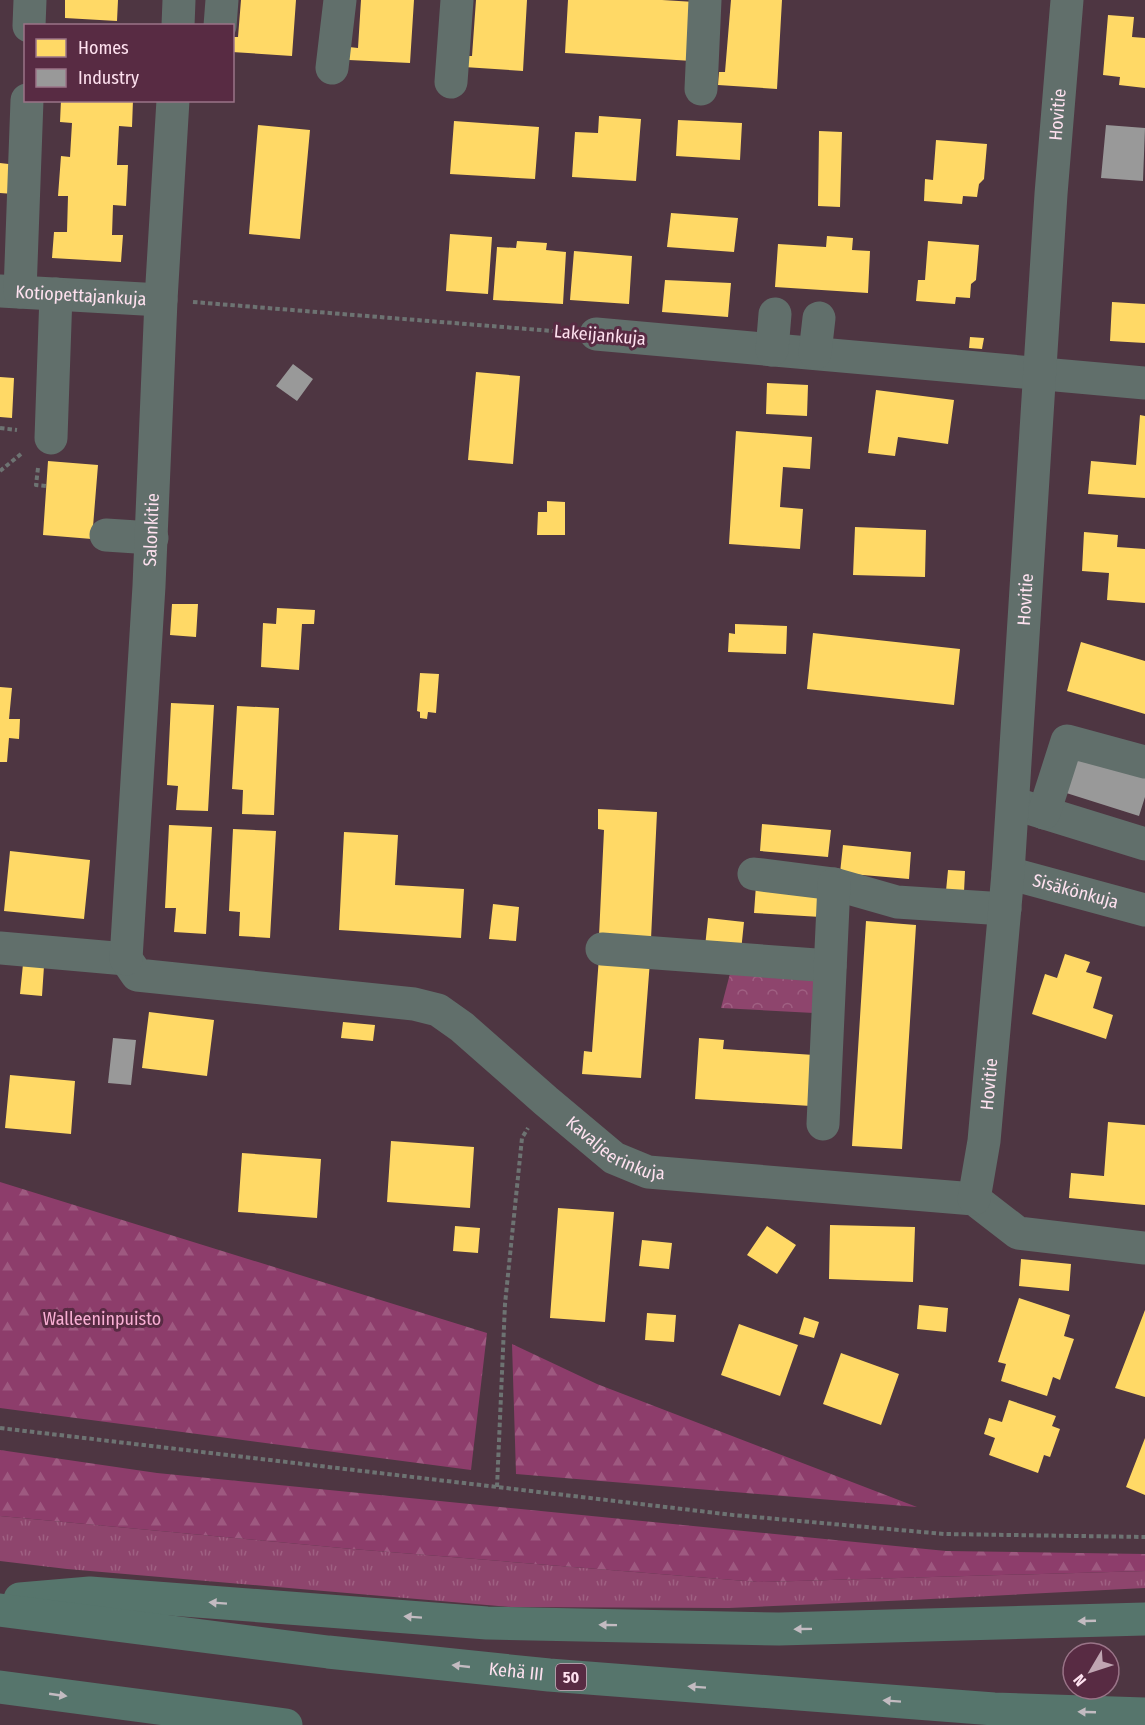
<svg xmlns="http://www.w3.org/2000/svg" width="1145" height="1725" viewBox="0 0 1145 1725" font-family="'Fira Sans Condensed',sans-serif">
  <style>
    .grass { fill: url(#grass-tufts) }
    .forest { fill: url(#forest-firs) }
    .park { fill: url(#park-crowns) }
    .homes { fill: #ffd966 }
    .industry { fill: #999 }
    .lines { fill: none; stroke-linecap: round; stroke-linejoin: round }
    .path { stroke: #6d7372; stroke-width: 4; stroke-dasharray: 4.5 3; stroke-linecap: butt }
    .minor { stroke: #616f6b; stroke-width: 33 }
    .highway { stroke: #56756c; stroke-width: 33 }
    .oneway { fill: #c3bbc1 }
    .labels { text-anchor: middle; stroke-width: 6; stroke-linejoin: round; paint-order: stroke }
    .shield { fill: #582b43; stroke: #cab; stroke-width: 1.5 }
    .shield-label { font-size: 16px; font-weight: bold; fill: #fee1ef }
    .street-label { font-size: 18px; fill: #fee1ef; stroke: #582b43 }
    .park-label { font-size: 18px; fill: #f9afd4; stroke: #582b43 }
  </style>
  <defs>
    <pattern id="grass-tufts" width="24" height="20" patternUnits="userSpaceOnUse" patternTransform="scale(1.5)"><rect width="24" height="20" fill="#8e456d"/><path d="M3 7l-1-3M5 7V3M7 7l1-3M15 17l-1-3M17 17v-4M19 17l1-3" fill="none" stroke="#9f6082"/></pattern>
    <pattern id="forest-firs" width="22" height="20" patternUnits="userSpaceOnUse" patternTransform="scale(1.5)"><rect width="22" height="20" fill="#8d3d6b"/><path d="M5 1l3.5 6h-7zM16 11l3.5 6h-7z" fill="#9e5980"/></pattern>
    <pattern id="park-crowns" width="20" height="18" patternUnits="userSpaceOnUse" patternTransform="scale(1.5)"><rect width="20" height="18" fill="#8e456d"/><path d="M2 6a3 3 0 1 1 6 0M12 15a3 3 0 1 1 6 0" fill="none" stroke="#9f6082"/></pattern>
  </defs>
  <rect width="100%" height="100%" fill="#4e3642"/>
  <path class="grass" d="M0,1516L352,1549L758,1582L1145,1571V1588L911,1600L729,1608L511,1607L67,1569L0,1561Z"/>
  <path class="forest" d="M0,1182L487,1333L471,1470L0,1408Z
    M512,1344L597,1384L917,1507L516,1474Z
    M0,1450L157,1473L946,1551L1145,1554V1571L758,1582L352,1549L0,1516Z"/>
  <path class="park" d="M732,966L817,973L814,1013L721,1008Z"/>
  <path class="homes" d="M65,0H118L117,21L65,18Z
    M241,0H296L292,56L232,52V37H238Z
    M361,0H414L410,63L349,60V47L358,48Z
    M476,0H527L523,71L464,67L465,56H472Z
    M568,0H662L695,2L692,61L565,53Z
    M731,0H782L777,89L718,85L719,72H725Z
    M1108,15L1134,17L1132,37L1145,38V88L1119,85L1120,77L1103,75Z
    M61,100H133L132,127L119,126L117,165H128L126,206L113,205L112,235H123L121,262L52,258L54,232H67L68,196H58L61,156L70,157L72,123L60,122Z
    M599,116L641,119L636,181L572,177L575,132L598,133Z
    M678,120L742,123L740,160L676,156Z
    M454,121L539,127L535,179L450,174Z
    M258,125L310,130L300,239L249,234Z
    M819,131L842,132L840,207L818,206Z
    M936,140L987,144L984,179L979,184L977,197L963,196L962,204L924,201L925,179L933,180Z
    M0,163L17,165L14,194L0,193Z
    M671,213L738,218L734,252L667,247Z
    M450,234L492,237L488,294L446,291Z
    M827,236L853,238L852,250L870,251L868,293L775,287L778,244L826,247Z
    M517,241L547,243L546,250L566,252L563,304L493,300L497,247L516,248Z
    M928,241L979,245L976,280L971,284L970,298L956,297L955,304L916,301L918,280H925Z
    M574,251L632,256L629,304L570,300Z
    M665,280L731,283L728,317L662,312Z
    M1112,302L1145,304V343L1110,341Z
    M970,337L984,338L982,349L969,348Z
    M476,372L520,376L513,464L468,460Z
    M0,377L14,378L12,418L0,417Z
    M767,383L808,385L807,416L766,414Z
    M876,390L954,400L948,444L898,437L895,456L868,453Z
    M1140,415L1145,416V498L1088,494L1091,461L1136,465Z
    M736,431L812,437L810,469L783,467L780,507L803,509L800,549L729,544Z
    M48,461L98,465L92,539L43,535Z
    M547,501L565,502V535H537L538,512H547Z
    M855,527L926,530L925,577L853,575Z
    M1084,532L1118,535L1117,547L1145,549V603L1107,600L1109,573L1082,571Z
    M172,604H198L196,637L170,635Z
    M277,608L315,610L314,624H302L299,670L261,667L263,623L276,624Z
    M735,624L787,626L786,654L728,652L729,633L735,634Z
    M813,633L960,649L954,705L807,689Z
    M1081,642L1145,661V714L1067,691Z
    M420,673L439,674L436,713L428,712L427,719L420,718V712L417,711Z
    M0,687L12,688L9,719H20L19,739L9,738L7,762H0Z
    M171,703L214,705L208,811L176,810L178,786L167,785Z
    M237,706L279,708L274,815L242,814L243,790L232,789Z
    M598,809L657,812L651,939L599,936L604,830L598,829Z
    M762,824L831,830L828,857L760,851Z
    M169,825L212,827L206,934L174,932L176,908H165Z
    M233,829L276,831L270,938L239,936L240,912L229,911Z
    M344,832L398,835L395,885L464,889L461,938L339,930Z
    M843,845L911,852L909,879L840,873Z
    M10,851L90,860L84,919L4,911Z
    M948,870L965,871L964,892L946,891Z
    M756,885L823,889L821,917L754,913Z
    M493,904L519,907L516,941L489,939Z
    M708,918L744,922L741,951L705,947Z
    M866,921L916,925L902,1149L852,1146Z
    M1065,954L1090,962L1086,972L1102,977L1093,1008L1113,1015L1106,1039L1032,1014L1045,974L1057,978Z
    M599,957L650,961L641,1078L582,1074L584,1051L592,1052Z
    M23,964L44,966L42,996L20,994Z
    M149,1012L214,1020L207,1076L142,1068Z
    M343,1022L375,1025L373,1041L341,1038Z
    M699,1038L724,1040L723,1049L814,1055L811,1106L695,1099Z
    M10,1075L75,1081L71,1134L5,1128Z
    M1108,1122L1145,1125V1205L1069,1198L1071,1173L1104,1176Z
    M391,1141L474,1147L470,1208L387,1202Z
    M242,1153L321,1159L317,1218L238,1212Z
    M558,1208L614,1212L605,1322L550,1318Z
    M830,1225L915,1227L913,1282L829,1279Z
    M455,1226L480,1228L478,1253L453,1251Z
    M767,1226L796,1245L777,1274L747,1255Z
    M642,1240L672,1243L669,1269L639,1266Z
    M1021,1259L1071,1264L1069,1291L1019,1286Z
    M1019,1298L1070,1315L1064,1336L1074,1339L1060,1380L1053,1377L1047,1396L1001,1381L1006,1364L998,1362Z
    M919,1305L948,1308L946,1332L917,1329Z
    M1145,1310V1397L1115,1388Z
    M647,1313L676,1315L674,1342L645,1340Z
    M804,1317L819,1322L814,1338L799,1334Z
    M739,1324L798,1345L780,1396L721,1375Z
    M841,1353L899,1374L881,1425L823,1404Z
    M1009,1400L1056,1416L1052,1426L1060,1429L1050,1457L1044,1455L1038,1473L989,1455L995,1438L984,1434L989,1418L1002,1422Z
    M1145,1438V1495L1126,1487Z"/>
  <path class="industry" d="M1106,125L1145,128L1143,181L1101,178Z
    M293,364L313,379L297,401L276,386Z
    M1073,749L1145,772V797L1139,816L1060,791Z
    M113,1038L136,1040L131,1085L108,1083Z"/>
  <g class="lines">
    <path class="path" d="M193,302L565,332
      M0,428L17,430
      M38,468L36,485L46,486
      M0,471L21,454
      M0,1428L733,1515L944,1534L1145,1537
      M497,1487L505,1304L522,1138L528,1128"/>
    <g class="minor">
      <path d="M29,26L30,0"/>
      <path d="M178,26L179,0"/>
      <path d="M220,26L222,0"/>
      <path d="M332,68L340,0"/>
      <path d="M451,82L457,0"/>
      <path d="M701,89L705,0"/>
      <path id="s1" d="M0,291L161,300"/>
      <path d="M20,292L27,100"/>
      <path d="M596,334L1145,383"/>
      <path d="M772,350L775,314"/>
      <path d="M815,353L819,318"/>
      <path d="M51,438L56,294"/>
      <path d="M106,535L152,538"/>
      <path d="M1022,806L1145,844"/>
      <path d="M1044,813L1067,741L1145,762"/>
      <path id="s2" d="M1008,873L1145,910"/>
      <path d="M754,874L834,884L897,902L1005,909"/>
      <path d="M0,948L126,959"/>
      <path d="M602,949L830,966"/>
      <path id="s3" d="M126,959L137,975L414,1004L438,1010L462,1027L546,1101L614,1158L648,1172L974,1199L1018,1233L1145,1248"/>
      <path id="s4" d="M126,959L149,586L161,300L173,100"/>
      <path d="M823,1124L834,884"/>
      <path id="s5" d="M974,1199L984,1141L1008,873L1051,194L1067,0"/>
    </g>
    <g class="highway">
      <path d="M20,1599L90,1593L487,1623L779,1629L1145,1619"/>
      <path id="s6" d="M0,1610L328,1652L549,1675L994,1709L1145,1714"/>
      <path d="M0,1687L286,1725"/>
    </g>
  </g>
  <defs><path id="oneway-solid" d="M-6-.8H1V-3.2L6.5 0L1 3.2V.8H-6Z" transform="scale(1.5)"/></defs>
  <g class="oneway">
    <use href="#oneway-solid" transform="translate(218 1603) rotate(-176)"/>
    <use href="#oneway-solid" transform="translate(413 1617) rotate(-176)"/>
    <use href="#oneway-solid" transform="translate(1087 1621) rotate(178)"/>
    <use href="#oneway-solid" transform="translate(608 1625) rotate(-179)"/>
    <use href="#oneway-solid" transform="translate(803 1629) rotate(179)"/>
    <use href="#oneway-solid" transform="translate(461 1666) rotate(-174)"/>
    <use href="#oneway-solid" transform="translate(697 1687) rotate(-176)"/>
    <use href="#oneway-solid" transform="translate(58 1695) rotate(8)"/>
    <use href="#oneway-solid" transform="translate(892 1701) rotate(-176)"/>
    <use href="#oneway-solid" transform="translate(1087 1712) rotate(-178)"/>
  </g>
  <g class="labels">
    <rect class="shield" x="556" y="1664" width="30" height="26" rx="4.5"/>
    <g class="shield-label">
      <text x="571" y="1683">50</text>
    </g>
    <g class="street-label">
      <text dy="6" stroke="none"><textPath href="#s5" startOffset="1088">Hovitie</textPath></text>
      <text dy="6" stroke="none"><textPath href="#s1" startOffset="81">Kotiopettajankuja</textPath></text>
      <text transform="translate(600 335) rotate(5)" y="6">Lakeijankuja</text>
      <text dy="6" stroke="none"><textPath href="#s4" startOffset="430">Salonkitie</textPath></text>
      <text dy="6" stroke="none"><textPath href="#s5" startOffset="602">Hovitie</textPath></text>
      <text dy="6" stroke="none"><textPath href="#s2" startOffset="70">Sisäkönkuja</textPath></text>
      <text dy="6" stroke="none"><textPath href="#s5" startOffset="116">Hovitie</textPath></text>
      <text dy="6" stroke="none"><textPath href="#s3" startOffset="550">Kavaljeerinkuja</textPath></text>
      <text dy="6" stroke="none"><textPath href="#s6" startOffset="520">Kehä III</textPath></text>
    </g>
    <g class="park-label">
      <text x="102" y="1325">Walleeninpuisto</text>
    </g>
  </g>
  <rect x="24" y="24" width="210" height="78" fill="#582b43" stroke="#9a7488" stroke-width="1.5"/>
  <rect x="36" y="39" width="30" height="18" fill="#ffd966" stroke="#9a7488" stroke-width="1.5"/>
  <text x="78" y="54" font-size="18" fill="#fee1ef">Homes</text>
  <rect x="36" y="69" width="30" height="18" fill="#999999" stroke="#9a7488" stroke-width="1.5"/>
  <text x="78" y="84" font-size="18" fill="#fee1ef">Industry</text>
  <g transform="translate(1091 1671) rotate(231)"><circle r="28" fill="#582b43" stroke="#9a7488" stroke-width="1.5"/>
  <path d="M0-4.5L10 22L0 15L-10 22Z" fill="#c0a5b2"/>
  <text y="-9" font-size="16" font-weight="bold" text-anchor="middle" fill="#fee1ef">N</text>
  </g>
</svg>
